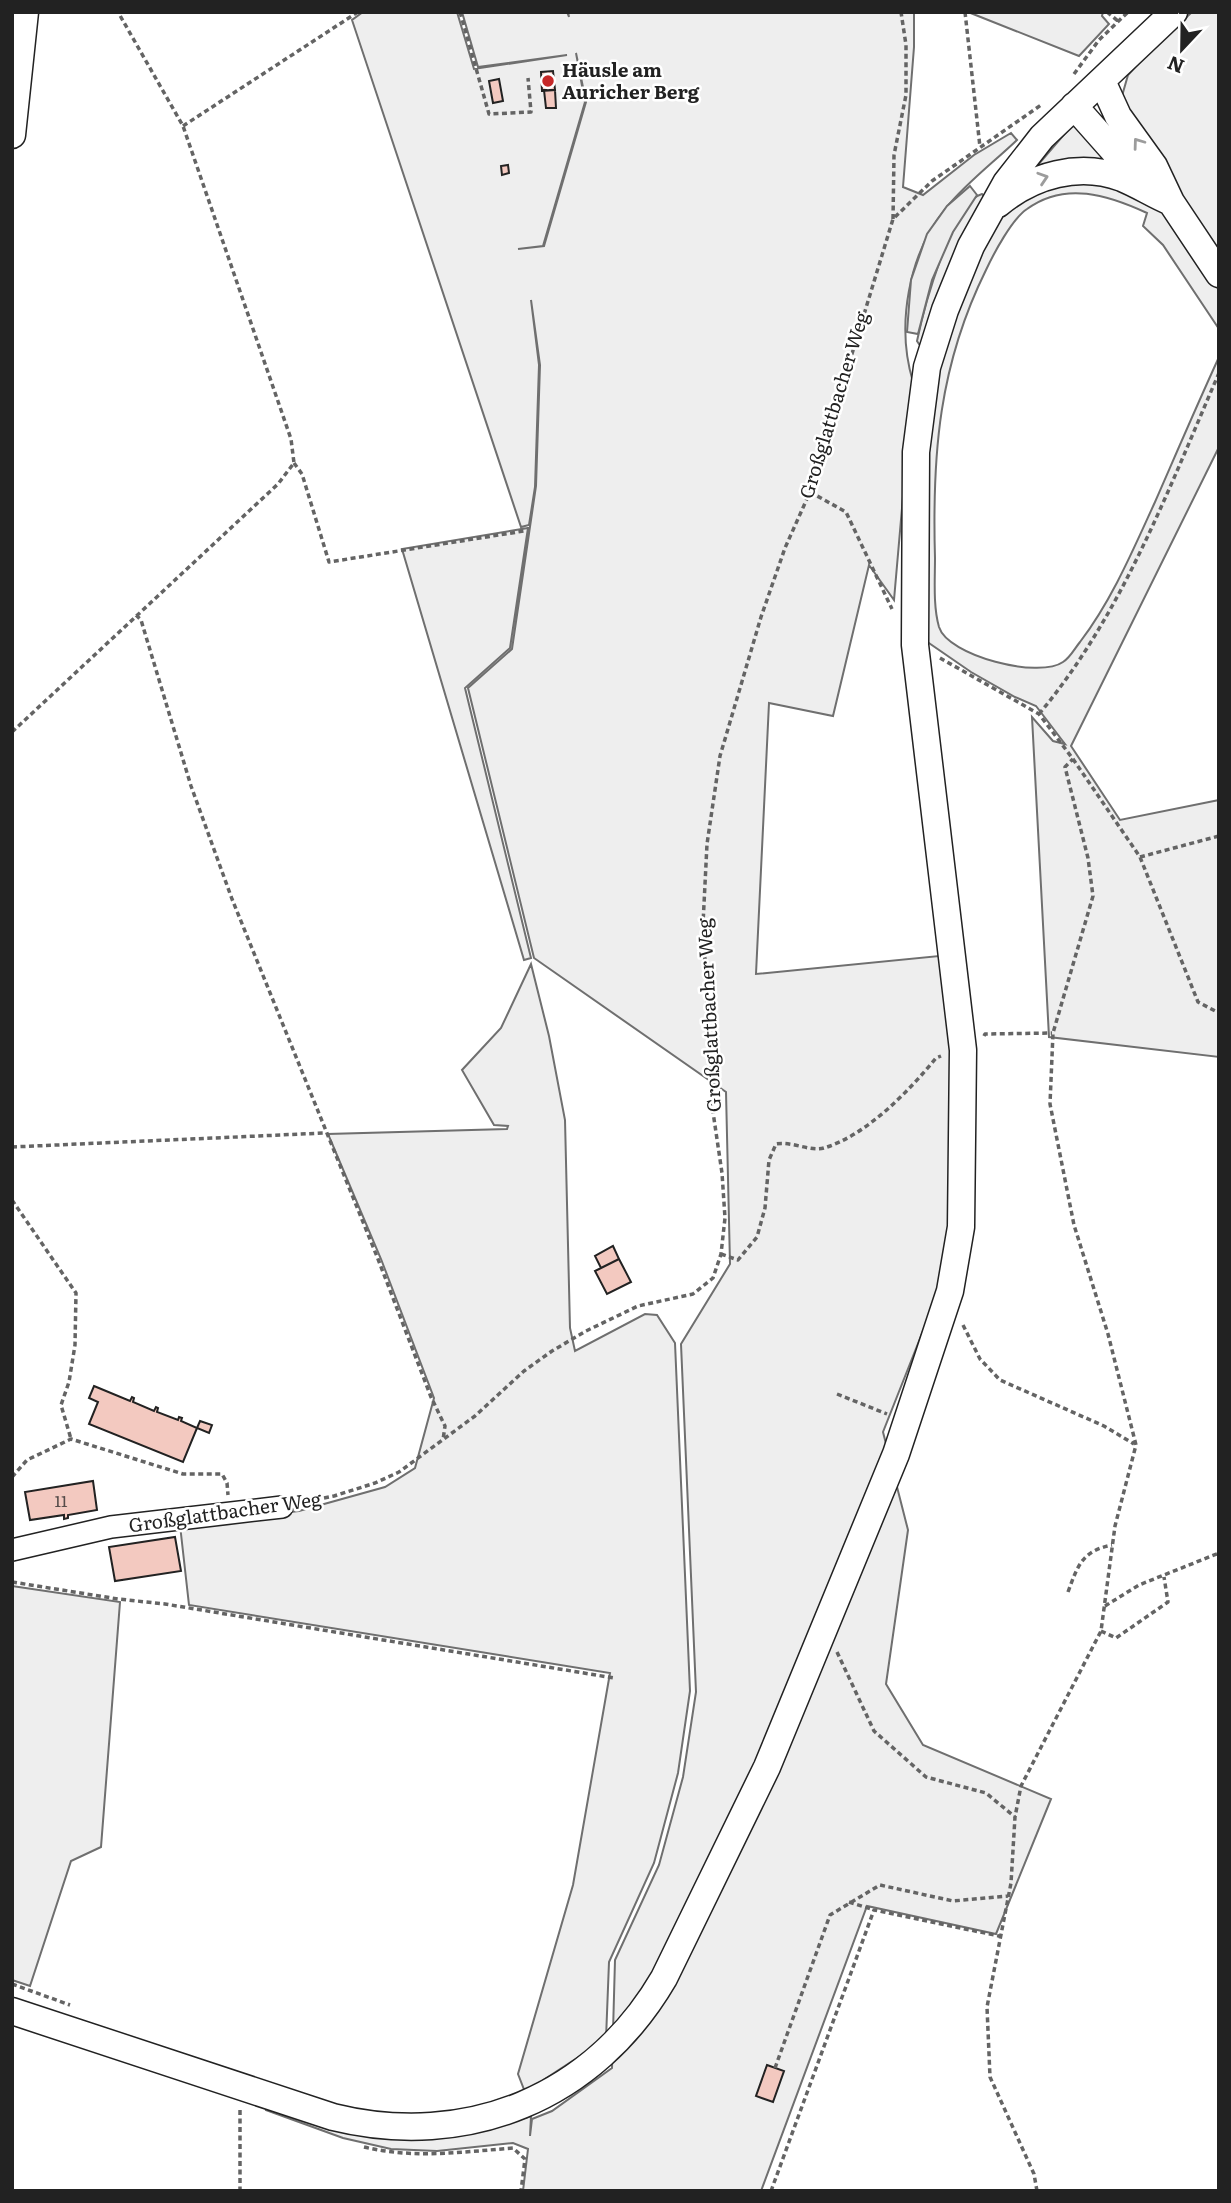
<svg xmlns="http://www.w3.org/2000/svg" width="1231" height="2203" viewBox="0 0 1231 2203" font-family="Literata,serif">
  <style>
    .green { fill: #eee; stroke: #6f6f6f; stroke-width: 2; fill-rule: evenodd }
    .parking { fill: #ededed; stroke: #6f6f6f; stroke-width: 2 }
    .building { fill: #f3c9c0; stroke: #222; stroke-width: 2 }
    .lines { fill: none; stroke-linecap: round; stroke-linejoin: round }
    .minor-casing { stroke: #222; stroke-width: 24 }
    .major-casing { stroke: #222; stroke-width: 29 }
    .path { stroke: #646464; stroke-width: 3.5; stroke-dasharray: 5 3.5; stroke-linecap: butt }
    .minor { stroke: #fff; stroke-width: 21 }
    .major { stroke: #fff; stroke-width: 26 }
    .oneway { stroke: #9c9c9c }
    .poi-dot { fill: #c62828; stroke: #fff; stroke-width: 2.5 }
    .labels { text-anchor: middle; stroke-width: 5; stroke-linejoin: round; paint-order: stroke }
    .number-label { font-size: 16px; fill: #564c4a }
    .poi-label { font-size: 19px; font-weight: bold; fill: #222; stroke: #fff; text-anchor: start }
    .street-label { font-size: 19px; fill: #222; stroke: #fff }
  </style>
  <rect width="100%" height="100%" fill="#fff"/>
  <path class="green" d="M363,12H457L474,69L567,55L478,67L462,12H567L569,17L568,12H914V47L903,187L923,195L974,155L1011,133L1017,140C994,162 966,183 946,208C908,254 896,326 913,382L894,600L869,565L833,716L769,703L756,974L939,956L956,1042L949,1224L940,1288L883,1432L908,1530L886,1684L923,1745L1051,1799L996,1934L867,1906L761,2191H523L528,2149L513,2143L437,2151L391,2149L343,2138L266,2110L267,2104L411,2139L452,2137L490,2129L531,2116L530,2136L532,2119L552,2111L612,2068L615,1960L659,1865L683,1777L696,1692L681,1344L730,1264L726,1092L534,958L468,688L512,649L536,486L540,365L531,300L539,365L535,487L529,525L521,527L352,20ZM576,53L586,102L544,246L518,249L543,246L585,102Z
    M968,12H1103L1102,16L1109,24L1079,56Z
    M1192,12H1219V256L1136,131L1122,96L1128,75L1147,54Z
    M1073,124L1111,165L1031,173Z
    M1050,184H1117L1162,209L1219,290V329L1163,245L1143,226L1147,213C1108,195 1065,181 1027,209C1012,219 994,253 986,270C939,365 932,454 935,558C935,580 933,606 939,627C948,656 1039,679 1063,662C1070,658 1075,648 1080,642C1112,600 1133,550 1155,502C1176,454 1197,405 1219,357V447L1071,746L1120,820L1219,800V1057L1049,1037L1032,717L1053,741L1065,744L1036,706L1015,697L971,672L926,641L929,415L945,339L987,239L1004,214Z
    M982,194L985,197L923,344H919L917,341C923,312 952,201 982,194Z
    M528,528L510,648L465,688L531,958L524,960L402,549Z
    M531,964L549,1036L565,1120L570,1328L575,1351L645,1314L657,1315L675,1343L690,1691L678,1773L654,1863L609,1962L606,2039L525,2092L518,2074L573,1885L610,1673L189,1605L180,1525L299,1511L385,1487L415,1468L434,1398L381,1259L328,1134L507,1129L508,1126L494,1125L462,1070L501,1028Z
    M12,1586L120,1602L101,1847L71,1861L30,1986L12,1980Z"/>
  <path class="parking" d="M970,186L977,195L953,232L932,280L918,334L907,332L911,280L927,234L947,206Z"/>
  <path class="building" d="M553,71L555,90L542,91L541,72Z
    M499,79L503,101L493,103L489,81Z
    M544,90H555L556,108H546Z
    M508,165L509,173L502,175L501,166Z
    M613,1246L619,1259L601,1268L595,1256Z
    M619,1259L631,1282L607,1294L595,1271Z
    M94,1386L130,1401L132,1397L134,1398L133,1402L154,1411L156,1407L158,1408L157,1412L178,1420L179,1417L182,1418L181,1421L197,1428L183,1462L89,1424L98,1402L89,1398Z
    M200,1421L212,1425L209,1433L197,1428Z
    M93,1481L97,1510L68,1515V1518L64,1519V1515L30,1520L25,1492Z
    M175,1537L181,1571L115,1581L109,1547Z
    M767,2065L784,2071L773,2102L756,2096Z"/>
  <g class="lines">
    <g class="minor-casing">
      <path id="minor" d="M12,1550L111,1527L282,1507"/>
    </g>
    <g class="major-casing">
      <path id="major" d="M1102,81L1118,116L1154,166L1171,202L1219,274
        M1074,106L1121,159L1149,183
        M12,135L25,12
        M998,204C1033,175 1079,162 1122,178C1139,185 1154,195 1171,202
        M12,2011L333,2117C467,2150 594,2098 664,1978L767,1767L896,1454L950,1291L961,1227L963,1050L915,645L916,452L927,367L945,310L971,246L1006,183L1042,137L1174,12"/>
    </g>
    <path class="path" d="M460,12L489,114L531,112L528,78
      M965,12L980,147
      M1107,12L1118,21
      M1074,74L1099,40L1128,12
      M183,126L358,12
      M893,219L894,155L906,95V45L901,12
      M294,463L302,474L329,562L524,531
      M810,492L846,512L892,609
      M136,615L141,620L191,786L232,899L378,1259L431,1397L445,1426L443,1440
      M940,658L1039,714L1073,759L1140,857L1198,1002L1219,1013
      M1039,714C1122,615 1168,490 1219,373
      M12,732L278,484L294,463L291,439L183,126L118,12
      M1140,857L1219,836
      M984,1036L985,1034L1052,1033
      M12,1147L325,1133
      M12,1200L76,1293L75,1345L69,1382L61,1405L71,1439
      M721,1254L738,1260L757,1237L765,1208L769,1160L776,1144C792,1141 811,1152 824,1148C867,1135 909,1091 936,1058L941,1056
      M963,1325L980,1359L1000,1380L1104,1426L1134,1444
      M837,1394L887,1414
      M12,1477L27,1460L71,1439L183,1474H222L227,1483L228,1495
      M299,1503L334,1496L375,1483L399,1472L475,1416L524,1371L552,1351L586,1331L638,1306L693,1294L713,1278L721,1254L725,1218L722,1173L713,1112L703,924L707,844L720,756L761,617L785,548L810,492L893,219L932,181L1041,105
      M12,1582L118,1599L165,1604L614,1678
      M1068,1592C1078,1565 1082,1551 1112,1545
      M1105,1606L1139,1585L1219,1553
      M1101,1631L1116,1638L1168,1602L1164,1577
      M837,1652L874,1731L926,1777L986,1793L1015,1817
      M849,1902L874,1910
      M12,1984L70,2005
      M775,2068L830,1915L880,1885L953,1901L1008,1896
      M240,2110V2191
      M364,2147C414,2159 462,2152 513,2148L525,2159L521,2191
      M771,2191L874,1910L999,1936
      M1037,2191L1034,2174L990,2077L987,2007L1011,1883L1015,1817L1021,1786L1101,1631L1115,1526L1136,1445L1108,1334L1074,1225L1050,1104L1053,1033L1093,896L1088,858L1065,767L1073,759"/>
    <use href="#minor" class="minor"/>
    <use href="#major" class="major"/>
  </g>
  <defs><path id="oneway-chevron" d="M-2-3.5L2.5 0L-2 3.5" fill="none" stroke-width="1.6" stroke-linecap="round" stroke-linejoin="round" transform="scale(1.75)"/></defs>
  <g class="oneway">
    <use href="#oneway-chevron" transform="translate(1138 143) rotate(-126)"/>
    <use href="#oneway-chevron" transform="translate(1043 178) rotate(-18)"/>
  </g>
  <circle class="poi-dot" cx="548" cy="81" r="7"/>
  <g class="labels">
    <g class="number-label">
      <text x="61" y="1507">11</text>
    </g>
    <g class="poi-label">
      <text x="562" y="77">Häusle am<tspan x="562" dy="22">Auricher Berg</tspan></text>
    </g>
    <g class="street-label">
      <text transform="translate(834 405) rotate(-73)" y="7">Großglattbacher Weg</text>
      <text transform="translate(709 1015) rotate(-93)" y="7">Großglattbacher Weg</text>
      <text transform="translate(225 1512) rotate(-8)" y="7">Großglattbacher Weg</text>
    </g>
  </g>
  <rect width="1231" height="2203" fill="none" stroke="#222222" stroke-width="28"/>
  <g transform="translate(1182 49) rotate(202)" stroke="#ffffff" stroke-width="5" paint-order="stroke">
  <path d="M0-5L12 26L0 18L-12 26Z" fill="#222222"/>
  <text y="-10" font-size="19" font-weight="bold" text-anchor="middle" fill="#222222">N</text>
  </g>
</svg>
